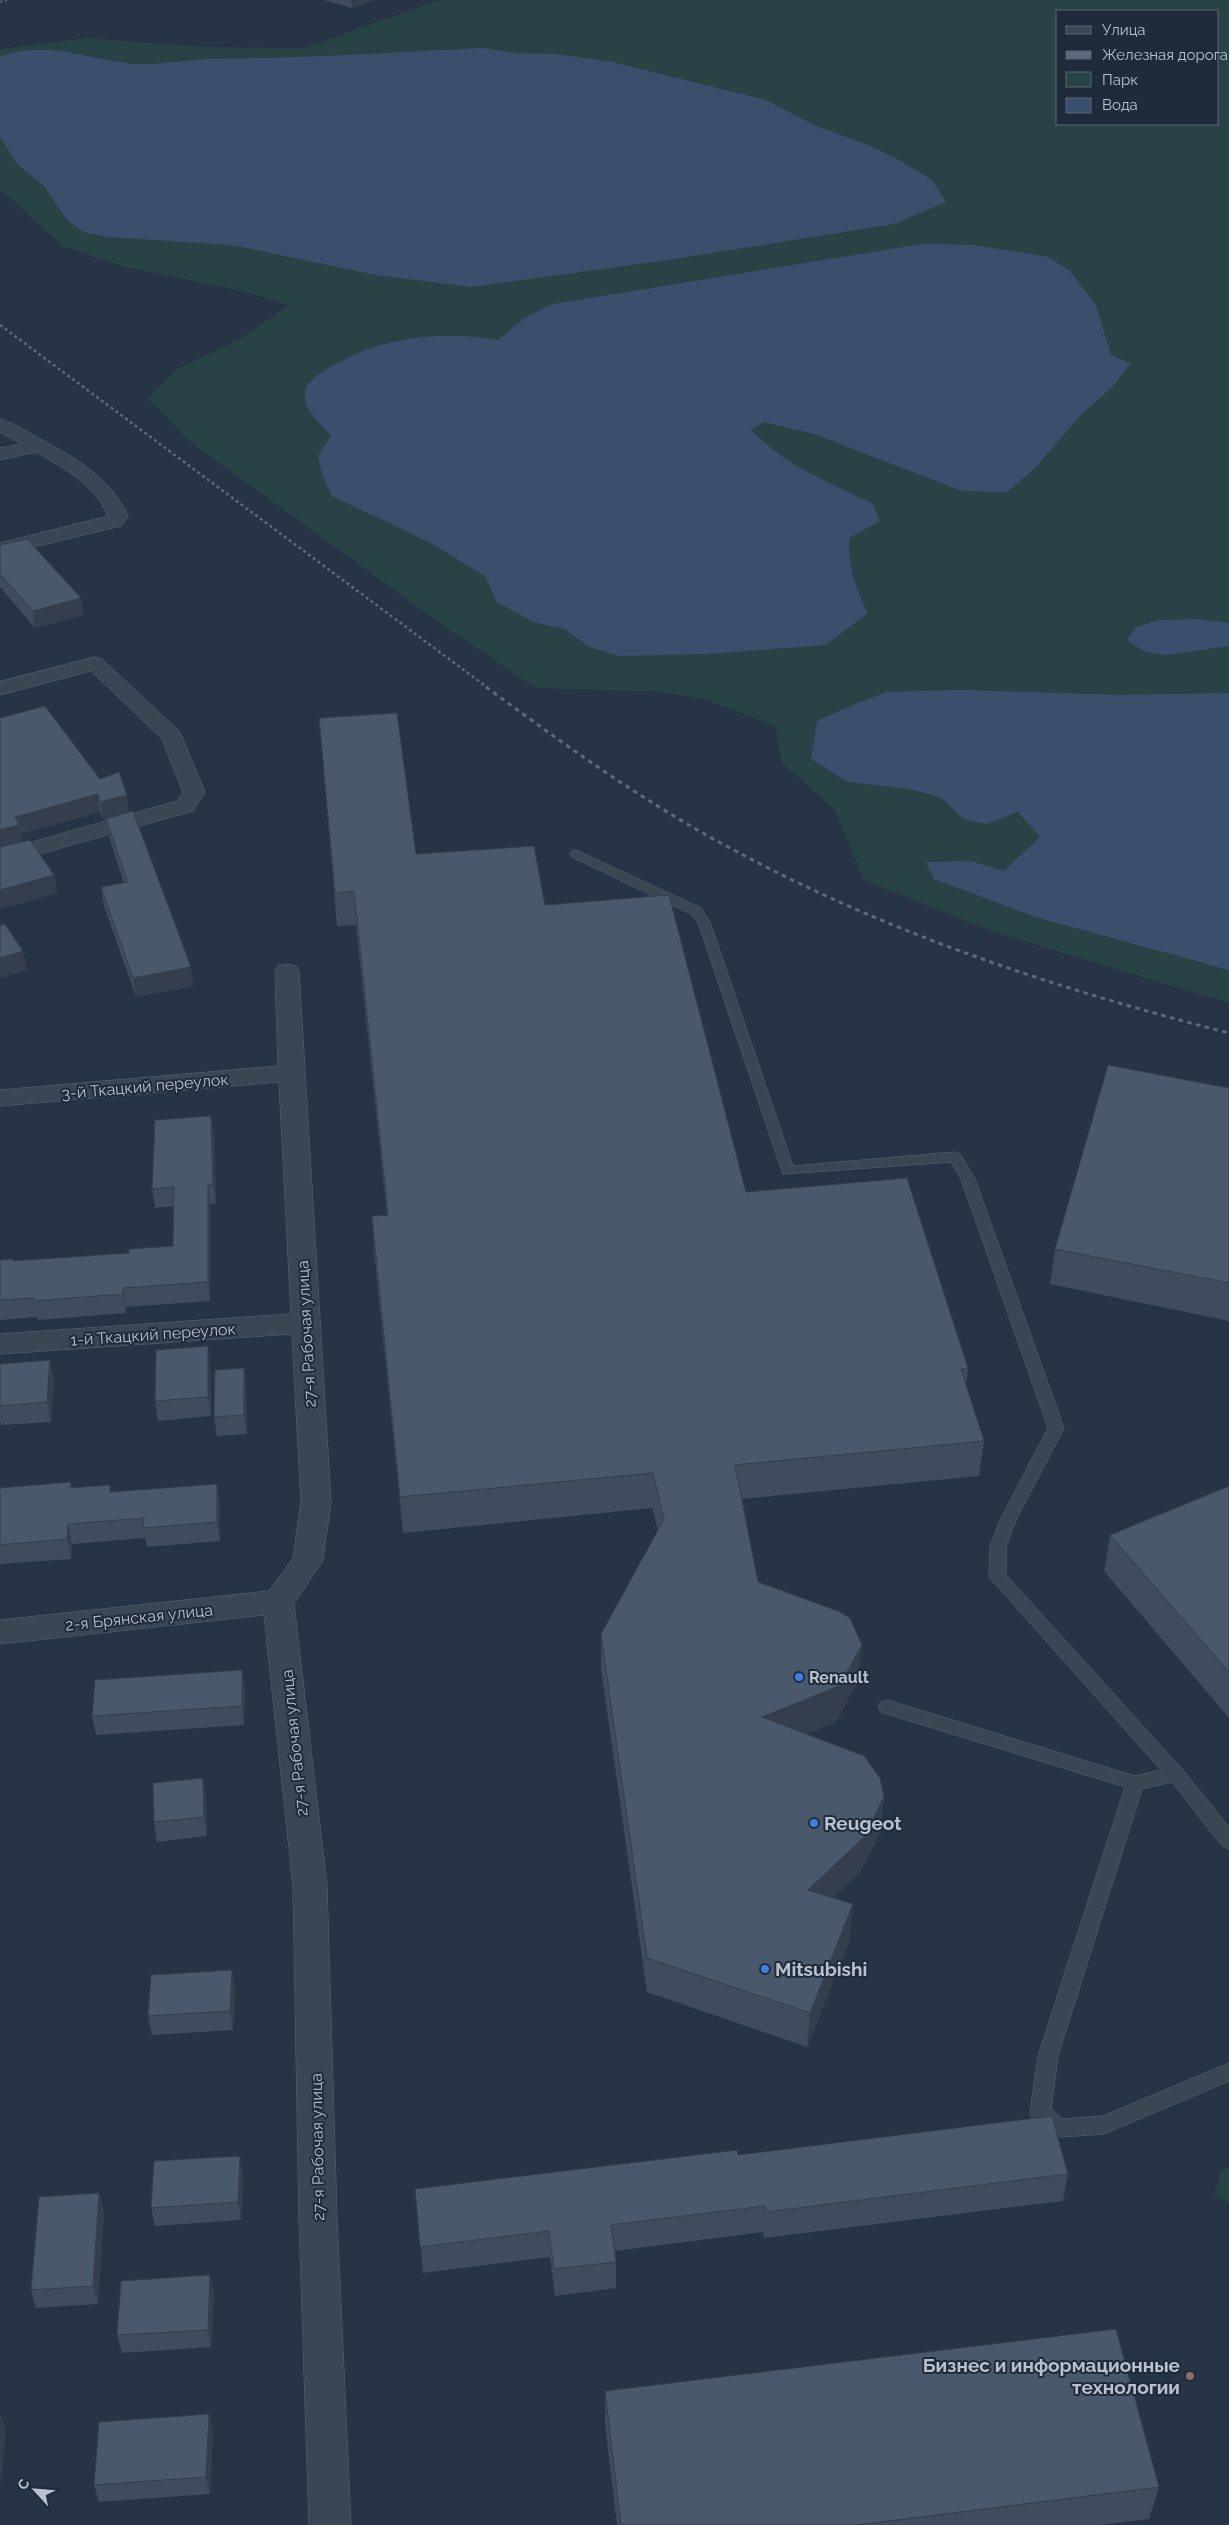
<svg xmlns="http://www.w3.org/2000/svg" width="1229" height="2525" viewBox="0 0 1229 2525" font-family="Raleway,sans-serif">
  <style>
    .green { fill: #284346; fill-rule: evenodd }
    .water { fill: #39506d }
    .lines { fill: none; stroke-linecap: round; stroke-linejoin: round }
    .service-casing { stroke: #5a6472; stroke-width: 1 }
    .minor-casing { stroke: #5a6472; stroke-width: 1 }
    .service { fill: #3b4655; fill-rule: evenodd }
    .minor { fill: #3b4655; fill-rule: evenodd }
    .rail-far2 { stroke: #5d6a7c; stroke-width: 2; stroke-dasharray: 2.5 2.5; stroke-linecap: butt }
    .rail-far1 { stroke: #5d6a7c; stroke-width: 2.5; stroke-dasharray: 3 3; stroke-linecap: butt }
    .rail { stroke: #5d6a7c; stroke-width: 3; stroke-dasharray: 4.5 4.5; stroke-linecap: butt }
    .wall { fill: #404c5d }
    .shaded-wall { fill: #343e4c }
    .building { fill: #4a586c; stroke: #343e4c }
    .shop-dot { fill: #3f7fe0; stroke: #1f2b3a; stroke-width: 2 }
    .education-dot { fill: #8d6e63; stroke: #1f2b3a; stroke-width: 2 }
    .labels { text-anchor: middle; stroke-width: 4; stroke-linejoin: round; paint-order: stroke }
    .street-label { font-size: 16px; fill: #b9c1ce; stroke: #1f2b3a }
    .poi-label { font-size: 16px; font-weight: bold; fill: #b9c1ce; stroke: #1f2b3a; text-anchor: start }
    .near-poi-label { font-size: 19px; font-weight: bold; fill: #b9c1ce; stroke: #1f2b3a; text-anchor: start }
  </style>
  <rect width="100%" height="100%" fill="#263445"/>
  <path class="green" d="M438,0H1229V1003L994,932L864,880L835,810L782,763L775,726L704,699L657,692L536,688L448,629L189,441L147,398L179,368L239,340L289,305L237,290L121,266L63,246L0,189V49L89,38L201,47L305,48ZM1058,11H1218V124H1058Z
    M1229,2167V2202L1214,2196L1221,2171Z"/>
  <path class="water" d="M482,48L518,53L556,54L613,62L766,100L816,126L868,145L899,160L932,180L946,202L894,224L668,260L472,287L376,275L232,245L109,237L86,233L68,221L44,186L16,163L0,137V57C48,39 87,60 134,64C159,65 185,60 210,59C301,58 391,53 482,48Z
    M922,244L974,245L1048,257L1070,271L1096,305L1111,355L1131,364L1112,387L1080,416L1035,468L1007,492L962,491L814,434L764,422L751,430C784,464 829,483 872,503L880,521L849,538C848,566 855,588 868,613L826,645L706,654L620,656L589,647L565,629L533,622L497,602L485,576L429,542L332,496L322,474L318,456L331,436C322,424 305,413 305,395C305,382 319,374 329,368C379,337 440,330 498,340L523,319L553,304Z
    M1199,619L1229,623V646L1166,655L1145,652L1127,640L1136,627L1159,620Z
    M959,690L1122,695L1229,693V970L1035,917L934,879L926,862L970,861L1004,871L1040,837L1018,812L987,824L963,819L942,798L910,789L848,782L811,759L817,721L855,704L887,692Z"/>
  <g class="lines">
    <g class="service-casing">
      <path id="service" d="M576,850L701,908L710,922L793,1166L955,1152L960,1154L975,1179L1064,1428L1016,1520L1006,1547V1575L1182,1769L1229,1827V1849L1222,1846L1172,1782L1142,1789L1058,2056L1051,2109L1063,2119L1103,2116L1229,2063V2081L1104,2134L1060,2137L1033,2119L1030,2113L1038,2056L1125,1787L887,1714L881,1712L878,1707L881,1702L887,1700L1135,1776L1161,1770L989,1577L990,1547L1000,1520L1048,1428L961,1179L951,1162L783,1174L698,922L691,914L572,857L570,854L572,851Z"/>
    </g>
    <g class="minor-casing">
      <path id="minor" d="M0,419C12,422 24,430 35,436C72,456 110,476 128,516L121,526L0,555V543L108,516C95,485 64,468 36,452L0,460V448L22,444L0,432Z
        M95,657L102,659L180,732L205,792L193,811L0,865V851L177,801L183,792L162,739L91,671L0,695V682Z
        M287,964L296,966L299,971L331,1502L323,1560L294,1604L327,1886L337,2218L351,2525H309L299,2218L293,1886L264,1615L0,1644V1620L269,1591L293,1558L301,1502L292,1334L0,1354V1334L291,1314L279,1082L0,1106V1090L278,1066L275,971L278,966Z"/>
    </g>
    <use href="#service" class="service"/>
    <use href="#minor" class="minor"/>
    <path class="rail-far2" d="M0,2L7,0"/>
    <path class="rail-far1" d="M0,325L488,688"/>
    <path class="rail" d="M486,687C565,745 645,803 732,849C889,934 1057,989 1229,1033"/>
  </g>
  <path class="wall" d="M323,0H375L352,8Z
    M0,545L81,598L83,615L35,628L0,587Z
    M0,718L100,779L129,812L194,986L136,997L104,906L101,887L124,883L109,837L106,819L103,820L100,812L21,834L22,842L54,875L57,893L0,909Z
    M319,718L416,854L545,905L746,1192L968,1368L966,1386L984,1441L979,1476L742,1499L758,1582L858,1681L836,1722L806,1734L881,1832L860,1872L833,1898L850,1939L807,2047L647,1992L601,1669V1634L658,1531L652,1508L403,1533L374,1251L372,1216L387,1215L356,925L337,926Z
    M1229,1088V1321L1050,1284L1055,1249Z
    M214,1135L216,1203L210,1204V1301L126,1307V1313L38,1320L37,1317L0,1320V1260L13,1259V1261L129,1253L173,1246L174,1206L155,1208L152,1189Z
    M210,1366L211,1416L158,1421L155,1401Z
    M0,1368L54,1379L51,1422L1,1425L0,1420Z
    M244,1368L246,1387L247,1434L217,1436L214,1417Z
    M71,1482L72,1488L220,1503V1541L147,1547L145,1538L72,1544L71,1559L0,1564V1488Z
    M1229,1486V1718L1104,1571L1110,1535Z
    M242,1670L245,1689L244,1725L96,1735L92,1716Z
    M206,1797L207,1836L157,1842L154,1822Z
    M232,1970L235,1989L233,2030L152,2035L148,2016Z
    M738,2155L1068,2174L1063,2201L764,2238L763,2232L615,2251L616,2262V2288L555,2296L550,2257L423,2273L415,2189Z
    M243,2174L241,2220L155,2226L151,2208Z
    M104,2211L98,2304L36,2308L31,2290Z
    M210,2275L214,2293L211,2347L122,2353L117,2335Z
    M605,2391L1159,2487L1149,2519L1100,2525H617L605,2424Z
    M209,2414L213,2432L210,2494L99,2502L94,2485Z"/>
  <path class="shaded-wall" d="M351,0H375L352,8Z
    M81,598L83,615L35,628L33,611Z
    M98,794L100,812L21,834L22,843L0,849V830L15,817Z
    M127,795L129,813L103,820L100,802Z
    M54,875L57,893L0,909V890Z
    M23,951L27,970L0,978V958Z
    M191,967L194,986L136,997L133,978Z
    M211,1116L214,1135L216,1203L213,1184Z
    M208,1185L210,1204V1301L208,1282Z
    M123,1288L126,1307V1313L123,1294Z
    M208,1346L210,1366L211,1416L208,1397Z
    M50,1360L54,1379L51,1422L47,1402Z
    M244,1368L246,1387L247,1434L244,1415Z
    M217,1484L220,1503V1541L217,1522Z
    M68,1524L72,1544L71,1559L67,1539Z
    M862,1645L858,1681L836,1722L760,1752L762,1717Z
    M242,1670L245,1689L244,1725L242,1706Z
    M203,1778L206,1797L207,1836L204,1817Z
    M884,1797L881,1832L860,1872L805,1924L808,1890Z
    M853,1904L850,1939L807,2047L810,2013Z
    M232,1970L235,1989L233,2030L230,2011Z
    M240,2156L243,2174L241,2220L238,2202Z
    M99,2193L104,2211L98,2304L93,2286Z
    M210,2275L214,2293L211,2347L208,2330Z
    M0,2413L6,2431L0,2489Z
    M209,2414L213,2432L210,2494L206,2477Z"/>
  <path class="building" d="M27,539L81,598L33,611L0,574V545Z
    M45,706L100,779L119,772L127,795L100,802L98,794L15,817L19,825L0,830V718Z
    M397,713L416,854L534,846L545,905L669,895L746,1192L907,1178L968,1368L961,1369L984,1441L735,1465L758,1582L838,1611L850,1618L862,1645L839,1686L762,1717L864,1756L880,1778L884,1797L864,1837L808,1890L853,1904L810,2013L647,1958L601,1634L664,1519L653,1473L400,1497L372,1216L388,1215L354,891L335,893L319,718Z
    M133,811L191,967L133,978L101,887L128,882L106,819Z
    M30,840L54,875L0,890V847Z
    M5,924L23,951L0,958V925Z
    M1108,1065L1229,1088V1283L1055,1249Z
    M211,1116L213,1184L208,1185V1282L123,1288V1294L34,1301V1298L0,1300V1260L13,1259L12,1261L129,1253V1249L173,1246L174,1187L152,1189L155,1120Z
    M208,1346V1397L155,1401L156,1350Z
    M50,1360L47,1402L0,1406V1364Z
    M244,1368V1415L214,1417L215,1370Z
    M71,1482L70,1488L110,1485V1492L217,1484V1522L143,1528L144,1518L68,1524L67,1539L0,1545V1488Z
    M1229,1486V1672L1110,1535Z
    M242,1670V1706L92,1716L95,1680Z
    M203,1778L204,1817L154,1822L153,1783Z
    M232,1970L230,2011L148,2016L151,1975Z
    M1052,2116L1068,2174L766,2212L765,2206L611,2225L616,2262L554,2269L549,2231L420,2247L415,2189L737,2150L738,2155Z
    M240,2156L238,2202L151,2208L154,2161Z
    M99,2193L93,2286L31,2290L39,2197Z
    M210,2275L208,2330L117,2335L121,2281Z
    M1116,2329L1159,2487L857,2525H621L605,2391Z
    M209,2414L206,2477L94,2485L99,2422Z"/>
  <g class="shop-dot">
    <circle cx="799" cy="1677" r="5"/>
    <circle cx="814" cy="1823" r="5"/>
    <circle cx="765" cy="1969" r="5"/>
  </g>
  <circle class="education-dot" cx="1190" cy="2376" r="5"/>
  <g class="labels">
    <g class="street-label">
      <text transform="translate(145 1086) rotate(-5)" y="6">3-й Ткацкий переулок</text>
      <text transform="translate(153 1334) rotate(-4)" y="6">1-й Ткацкий переулок</text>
      <text transform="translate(306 1334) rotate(-93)" y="6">27-я Рабочая улица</text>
      <text transform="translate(139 1617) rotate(-6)" y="6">2-я Брянская улица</text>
      <text transform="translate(294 1743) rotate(-96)" y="6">27-я Рабочая улица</text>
      <text transform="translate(317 2147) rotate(-91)" y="6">27-я Рабочая улица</text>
    </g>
    <g class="poi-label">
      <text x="809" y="1683">Renault</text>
    </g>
    <g class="near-poi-label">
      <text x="824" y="1830">Reugeot</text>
      <text x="775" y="1976">Mitsubishi</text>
      <text x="1180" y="2372" text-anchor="end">Бизнес и информационные<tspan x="1180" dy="22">технологии</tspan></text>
    </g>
  </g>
  <rect x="1056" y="10" width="162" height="115" fill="#1f2b3a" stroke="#5d6775"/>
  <rect x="1066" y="26" width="25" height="8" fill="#3b4655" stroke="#5d6775"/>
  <text x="1102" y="35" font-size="15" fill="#b9c1ce">Улица</text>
  <rect x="1066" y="51" width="25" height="8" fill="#5d6a7c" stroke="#5d6775"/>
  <text x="1102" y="60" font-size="15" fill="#b9c1ce">Железная дорога</text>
  <rect x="1066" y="72" width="25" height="15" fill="#284346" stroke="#5d6775"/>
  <text x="1102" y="85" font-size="15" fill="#b9c1ce">Парк</text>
  <rect x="1066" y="98" width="25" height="15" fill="#39506d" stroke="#5d6775"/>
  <text x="1102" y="110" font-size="15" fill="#b9c1ce">Вода</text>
  <g transform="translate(35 2490) rotate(296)" stroke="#1f2b3a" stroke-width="4" paint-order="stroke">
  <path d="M0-4L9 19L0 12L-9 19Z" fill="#b9c1ce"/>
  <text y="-8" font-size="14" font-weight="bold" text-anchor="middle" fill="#b9c1ce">С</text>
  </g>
</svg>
